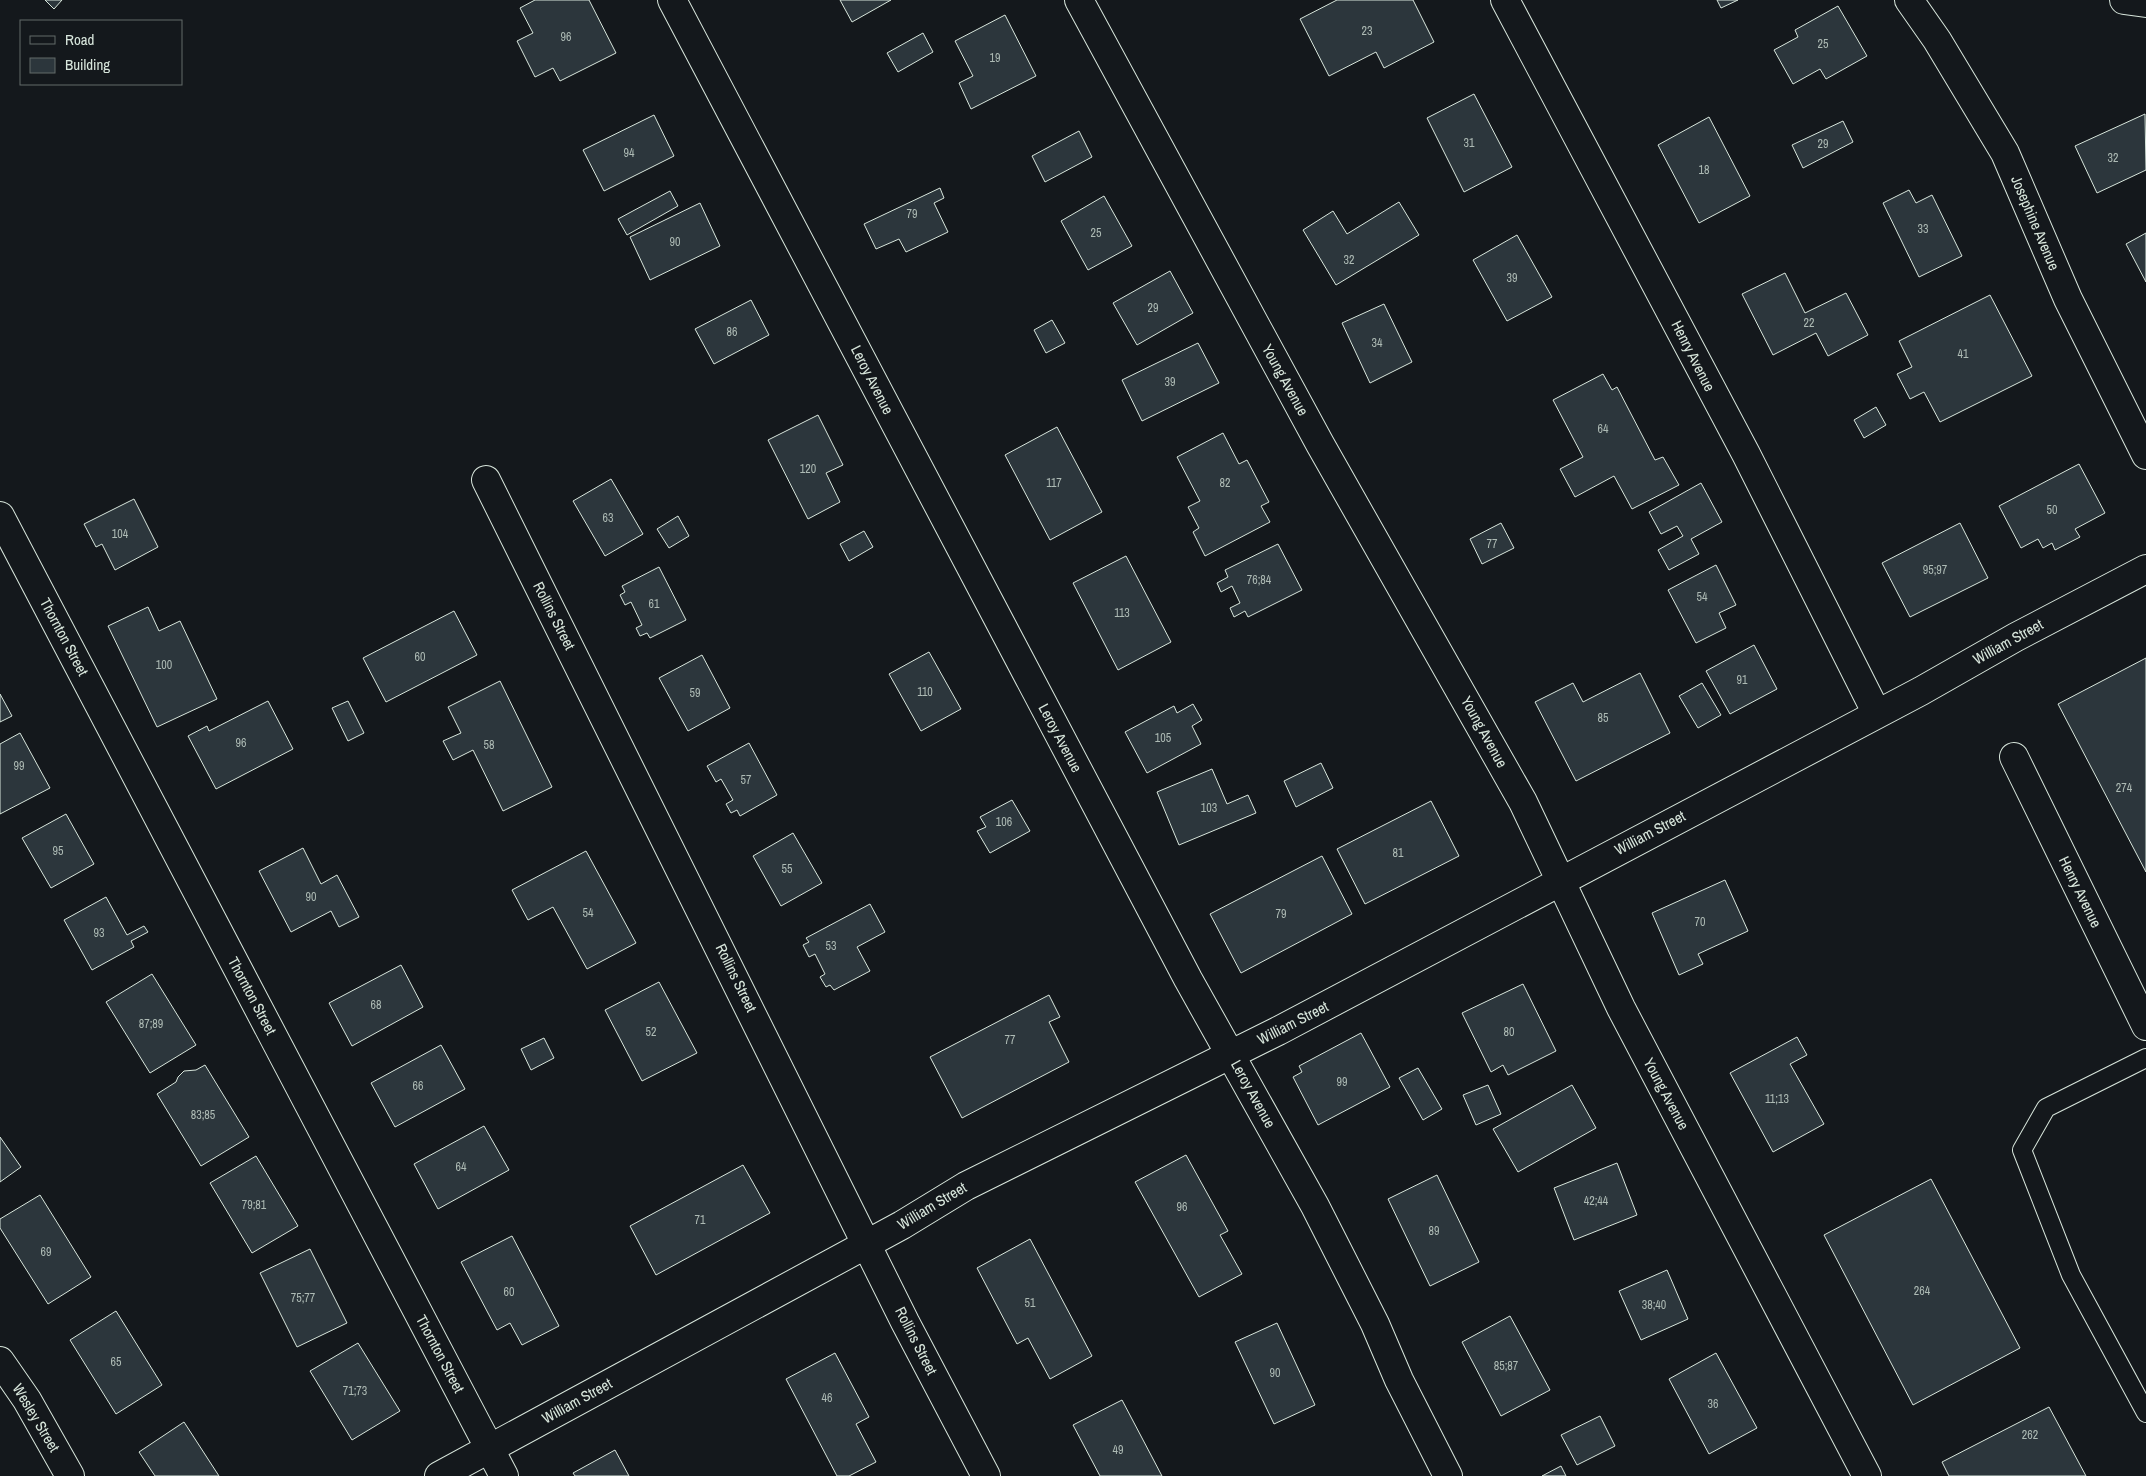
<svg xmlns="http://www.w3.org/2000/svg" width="2146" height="1476" viewBox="0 0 2146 1476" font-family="'Archivo Narrow',sans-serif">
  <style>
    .building { fill: #2c363c; stroke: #d8e6dc }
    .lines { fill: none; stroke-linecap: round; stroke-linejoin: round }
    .service-casing { stroke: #d8e6dc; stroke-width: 20 }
    .minor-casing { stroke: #d8e6dc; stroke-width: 30 }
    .service { stroke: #14181c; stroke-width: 18 }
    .minor { stroke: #14181c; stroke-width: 28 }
    .labels { text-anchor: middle; stroke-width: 4; stroke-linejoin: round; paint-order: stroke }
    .number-label { font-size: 12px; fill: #adbab4 }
    .street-label { font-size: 15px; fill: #d8e6dc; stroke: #14181c }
  </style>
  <rect width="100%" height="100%" fill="#14181c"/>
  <path class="building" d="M45,0H62L54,9Z
    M535,0H589L616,53L560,81L553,68L535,77L517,41L533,33L520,8Z
    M840,0H891L852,22Z
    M1337,0H1413L1434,42L1384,68L1376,52L1329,76L1300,19Z
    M1717,0H1738L1721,8Z
    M1838,6L1867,56L1826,79L1820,69L1793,84L1774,50L1798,37L1795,30Z
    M1005,15L1036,76L971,109L959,83L973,76L955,41Z
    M923,33L933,52L898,72L887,53Z
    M1474,94L1512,167L1464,192L1427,118Z
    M2145,114L2146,170L2097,193L2075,146Z
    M654,115L674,156L604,191L583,150Z
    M1709,117L1750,196L1699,223L1658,145Z
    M1843,121L1853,142L1803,168L1792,145Z
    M1079,131L1092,157L1045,182L1032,156Z
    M940,188L944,198L934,203L948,232L906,252L899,239L876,249L864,224Z
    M1909,190L1916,203L1932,195L1962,256L1919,277L1883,203Z
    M670,191L678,206L627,235L618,219Z
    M1104,196L1132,246L1088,270L1061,221Z
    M1399,202L1419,235L1336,285L1303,230L1333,211L1347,234Z
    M700,203L720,246L650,280L630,237Z
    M2146,233V282L2126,244Z
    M1517,235L1552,297L1507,321L1473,260Z
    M1170,271L1193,313L1137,345L1113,303Z
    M1785,273L1805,313L1846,293L1868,335L1828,356L1816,333L1773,355L1742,294Z
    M1990,295L2032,376L1940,422L1924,392L1910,399L1897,374L1912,367L1899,341Z
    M751,300L769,335L714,364L695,329Z
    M1384,304L1412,362L1370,383L1342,323Z
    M1052,320L1065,343L1046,353L1034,330Z
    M1198,343L1219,383L1142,421L1122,380Z
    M1603,374L1612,390L1617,387L1655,460L1663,457L1679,485L1632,509L1614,476L1575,497L1560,469L1583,457L1553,400Z
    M1876,407L1886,425L1864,438L1854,420Z
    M818,415L843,465L826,473L840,502L808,519L768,440Z
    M1057,427L1102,512L1050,540L1005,455Z
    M1223,433L1239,464L1247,460L1269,502L1261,506L1270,522L1205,556L1193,532L1199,528L1188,507L1200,501L1177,457Z
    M2079,464L2105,513L2075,529L2080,537L2055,550L2052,543L2043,548L2038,539L2021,548L1999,506Z
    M611,479L643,534L605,556L573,501Z
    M1701,483L1722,522L1691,539L1699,554L1669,570L1658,550L1683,536L1677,526L1661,534L1649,512Z
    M134,499L158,547L115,570L102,544L96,547L84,524Z
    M678,516L689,536L669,548L657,529Z
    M1501,523L1514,548L1482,564L1470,539Z
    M1960,523L1988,578L1910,617L1882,563Z
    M864,531L873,547L849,561L840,544Z
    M1278,544L1302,590L1248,617L1245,611L1234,617L1230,608L1240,603L1232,586L1221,592L1217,583L1228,577L1225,570Z
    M1126,556L1171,642L1118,670L1073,583Z
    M1716,565L1736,605L1719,613L1726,628L1696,643L1668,590Z
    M659,567L686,620L650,638L647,633L640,636L636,628L642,625L631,602L625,605L620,595L625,592L622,586Z
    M148,607L159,631L180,621L217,699L157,727L108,626Z
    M454,611L477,655L386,702L363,658Z
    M1754,645L1777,689L1730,714L1706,671Z
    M929,652L961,709L921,731L889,674Z
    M702,655L730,708L688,731L659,678Z
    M2146,658V872L2058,704Z
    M1640,673L1670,733L1576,781L1535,702L1573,683L1583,702Z
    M500,681L552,787L503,811L473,750L453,760L443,741L461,733L448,707Z
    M1702,683L1721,715L1698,728L1679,696Z
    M0,694L12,716L0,722Z
    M268,701L293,749L216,789L188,736L207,726L209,731Z
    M348,701L364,733L348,741L332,708Z
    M1193,704L1202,720L1192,726L1201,744L1147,773L1125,732L1174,706L1177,713Z
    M20,733L50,788L0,814V744Z
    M749,743L777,795L740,816L737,810L731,813L726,804L733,800L721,779L716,782L707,766Z
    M1321,763L1333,788L1296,807L1284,781Z
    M1212,769L1227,804L1248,795L1256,813L1179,845L1157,792Z
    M1012,800L1030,831L990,853L977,831L986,827L980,817Z
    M1431,801L1459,856L1365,904L1337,849Z
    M66,814L94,864L51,888L22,838Z
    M793,833L822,883L781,906L753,856Z
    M303,848L321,884L337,875L359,917L339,927L331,911L291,932L259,871Z
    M586,851L636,943L587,969L553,907L528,920L512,890Z
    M1322,856L1352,914L1241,973L1210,914Z
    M1725,880L1748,931L1698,954L1703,964L1679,975L1652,913Z
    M106,897L127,935L144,926L148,932L131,941L134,947L92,970L64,920Z
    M870,904L885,932L857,947L870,971L834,990L830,985L826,987L820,977L825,974L815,954L809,957L803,945L809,942L806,938Z
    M401,965L423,1007L352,1046L329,1003Z
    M152,974L196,1045L150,1073L106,1002Z
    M659,982L697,1053L642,1081L605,1010Z
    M1523,984L1556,1051L1508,1075L1503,1065L1491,1072L1462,1013Z
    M1049,995L1060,1017L1049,1022L1069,1062L962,1118L930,1057Z
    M1361,1033L1390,1087L1318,1125L1293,1077L1302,1072L1299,1066Z
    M1797,1037L1807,1055L1790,1064L1824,1124L1773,1152L1730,1073Z
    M544,1038L554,1058L531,1070L521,1049Z
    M441,1045L465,1089L395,1127L371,1083Z
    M205,1065L249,1137L201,1166L157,1094L176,1082L178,1077L184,1071L196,1070Z
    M1418,1068L1442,1109L1423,1120L1399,1078Z
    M1488,1085L1501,1114L1476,1125L1463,1095Z
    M1572,1085L1596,1128L1518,1172L1493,1129Z
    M484,1126L509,1170L438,1209L414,1164Z
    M0,1137L21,1167L0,1182Z
    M1186,1155L1228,1231L1220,1235L1242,1274L1199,1297L1135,1182Z
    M256,1156L298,1226L252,1253L210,1183Z
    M1617,1163L1637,1215L1574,1240L1554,1188Z
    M743,1165L770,1213L656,1275L630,1226Z
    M1437,1175L1479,1262L1430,1286L1388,1199Z
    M1931,1179L2020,1348L1913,1405L1824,1235Z
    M40,1195L91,1277L48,1304L0,1228V1219Z
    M512,1236L559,1326L522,1345L510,1323L497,1330L461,1262Z
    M1030,1239L1092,1356L1050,1379L1028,1338L1017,1344L977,1268Z
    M310,1249L347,1323L297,1347L260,1273Z
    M1667,1270L1688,1319L1641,1340L1619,1291Z
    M116,1311L162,1385L116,1414L70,1340Z
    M1510,1316L1550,1390L1501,1416L1462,1342Z
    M1277,1323L1315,1405L1274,1424L1235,1342Z
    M358,1343L400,1411L352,1440L310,1371Z
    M835,1353L869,1417L856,1424L876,1462L849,1476H837L786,1379Z
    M1716,1353L1757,1428L1709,1454L1669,1379Z
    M1122,1400L1162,1476H1100L1073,1425Z
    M2049,1407L2086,1476H1949L1942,1462Z
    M1600,1416L1615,1446L1577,1465L1561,1435Z
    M184,1422L219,1476H155L139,1452Z
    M615,1450L629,1476H575L573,1473Z
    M1561,1466L1566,1476H1542Z"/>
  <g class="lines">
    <g class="service-casing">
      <path id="service" d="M2146,1058L2046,1108L2022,1150L2071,1275L2146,1413"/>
    </g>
    <g class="minor-casing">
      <path id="minor" d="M672,0L1188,979L1315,1206L1375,1324L1399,1380L1448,1476
        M1079,0L1320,444L1523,802L1621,1008L1867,1476
        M1505,0L1746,454L1877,714
        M1909,0L1937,40L2005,153L2068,299L2146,455
        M2124,0L2146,3
        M486,480L905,1322L986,1476
        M0,516L504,1476
        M2014,757L2146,1026
        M0,1361L27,1400L70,1476
        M439,1476L902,1225L966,1186L1278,1031L1921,691L2016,637L2146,569"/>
    </g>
    <use href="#service" class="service"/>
    <use href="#minor" class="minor"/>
  </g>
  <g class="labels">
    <g class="number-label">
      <text x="1367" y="35">23</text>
      <text x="566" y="41">96</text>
      <text x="1823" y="48">25</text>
      <text x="995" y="62">19</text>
      <text x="1469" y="147">31</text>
      <text x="1823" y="148">29</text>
      <text x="629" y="157">94</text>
      <text x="2113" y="162">32</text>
      <text x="1704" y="174">18</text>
      <text x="912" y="218">79</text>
      <text x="1923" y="233">33</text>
      <text x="1096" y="237">25</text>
      <text x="675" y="246">90</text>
      <text x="1349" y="264">32</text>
      <text x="1512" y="282">39</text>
      <text x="1153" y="312">29</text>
      <text x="1809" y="327">22</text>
      <text x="732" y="336">86</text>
      <text x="1377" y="347">34</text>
      <text x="1963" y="358">41</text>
      <text x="1170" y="386">39</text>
      <text x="1603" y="433">64</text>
      <text x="808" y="473">120</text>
      <text x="1054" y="487">117</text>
      <text x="1225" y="487">82</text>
      <text x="2052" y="514">50</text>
      <text x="608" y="522">63</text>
      <text x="120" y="538">104</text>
      <text x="1492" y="548">77</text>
      <text x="1935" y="574">95;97</text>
      <text x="1259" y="584">76;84</text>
      <text x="1702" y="601">54</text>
      <text x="654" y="608">61</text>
      <text x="1122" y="617">113</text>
      <text x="420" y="661">60</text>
      <text x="164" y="669">100</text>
      <text x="1742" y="684">91</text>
      <text x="925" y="696">110</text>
      <text x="695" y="697">59</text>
      <text x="1603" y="722">85</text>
      <text x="1163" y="742">105</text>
      <text x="241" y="747">96</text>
      <text x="489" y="749">58</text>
      <text x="19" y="770">99</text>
      <text x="746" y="784">57</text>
      <text x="2124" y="792">274</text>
      <text x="1209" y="812">103</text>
      <text x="1004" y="826">106</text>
      <text x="58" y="855">95</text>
      <text x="1398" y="857">81</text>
      <text x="787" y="873">55</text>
      <text x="311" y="901">90</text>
      <text x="588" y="917">54</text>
      <text x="1281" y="918">79</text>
      <text x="1700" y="926">70</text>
      <text x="99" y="937">93</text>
      <text x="831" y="950">53</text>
      <text x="376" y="1009">68</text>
      <text x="151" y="1028">87;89</text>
      <text x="651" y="1036">52</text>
      <text x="1509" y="1036">80</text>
      <text x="1010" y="1044">77</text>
      <text x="1342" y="1086">99</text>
      <text x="418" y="1090">66</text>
      <text x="1777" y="1103">11;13</text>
      <text x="203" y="1119">83;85</text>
      <text x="461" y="1171">64</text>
      <text x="1596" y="1205">42;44</text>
      <text x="254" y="1209">79;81</text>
      <text x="1182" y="1211">96</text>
      <text x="700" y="1224">71</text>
      <text x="1434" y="1235">89</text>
      <text x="46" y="1256">69</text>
      <text x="1922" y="1295">264</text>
      <text x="509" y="1296">60</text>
      <text x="303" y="1302">75;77</text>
      <text x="1030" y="1307">51</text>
      <text x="1654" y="1309">38;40</text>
      <text x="116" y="1366">65</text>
      <text x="1506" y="1370">85;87</text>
      <text x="1275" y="1377">90</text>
      <text x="355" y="1395">71;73</text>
      <text x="827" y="1402">46</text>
      <text x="1713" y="1408">36</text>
      <text x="2030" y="1439">262</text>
      <text x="1118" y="1454">49</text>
    </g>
    <g class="street-label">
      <text transform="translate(2035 223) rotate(67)" y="5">Josephine Avenue</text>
      <text transform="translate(1693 356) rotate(63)" y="5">Henry Avenue</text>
      <text transform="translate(872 380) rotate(63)" y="5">Leroy Avenue</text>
      <text transform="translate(1285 380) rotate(61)" y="5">Young Avenue</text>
      <text transform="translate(554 616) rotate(63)" y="5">Rollins Street</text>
      <text transform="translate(64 637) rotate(62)" y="5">Thornton Street</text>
      <text transform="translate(2008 642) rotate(-29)" y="5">William Street</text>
      <text transform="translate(1484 732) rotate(61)" y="5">Young Avenue</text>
      <text transform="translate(1060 738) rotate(62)" y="5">Leroy Avenue</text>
      <text transform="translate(1650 833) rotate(-28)" y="5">William Street</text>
      <text transform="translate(2080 892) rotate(64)" y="5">Henry Avenue</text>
      <text transform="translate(736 978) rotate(64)" y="5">Rollins Street</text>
      <text transform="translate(252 996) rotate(62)" y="5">Thornton Street</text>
      <text transform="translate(1293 1023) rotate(-27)" y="5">William Street</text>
      <text transform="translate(1253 1094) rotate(61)" y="5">Leroy Avenue</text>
      <text transform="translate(1666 1094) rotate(62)" y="5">Young Avenue</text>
      <text transform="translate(932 1206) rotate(-31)" y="5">William Street</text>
      <text transform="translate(916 1341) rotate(63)" y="5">Rollins Street</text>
      <text transform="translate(440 1354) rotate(62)" y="5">Thornton Street</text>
      <text transform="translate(577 1401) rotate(-29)" y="5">William Street</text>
      <text transform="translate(36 1418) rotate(59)" y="5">Wesley Street</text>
    </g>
  </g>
  <rect x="20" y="20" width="162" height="65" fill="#14181c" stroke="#626a69"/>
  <rect x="30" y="36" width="25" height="8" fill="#14181c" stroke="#626a69"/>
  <text x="65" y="45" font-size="15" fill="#d8e6dc">Road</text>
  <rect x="30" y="58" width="25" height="15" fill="#2c363c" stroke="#626a69"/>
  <text x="65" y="70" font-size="15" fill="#d8e6dc">Building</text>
</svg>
